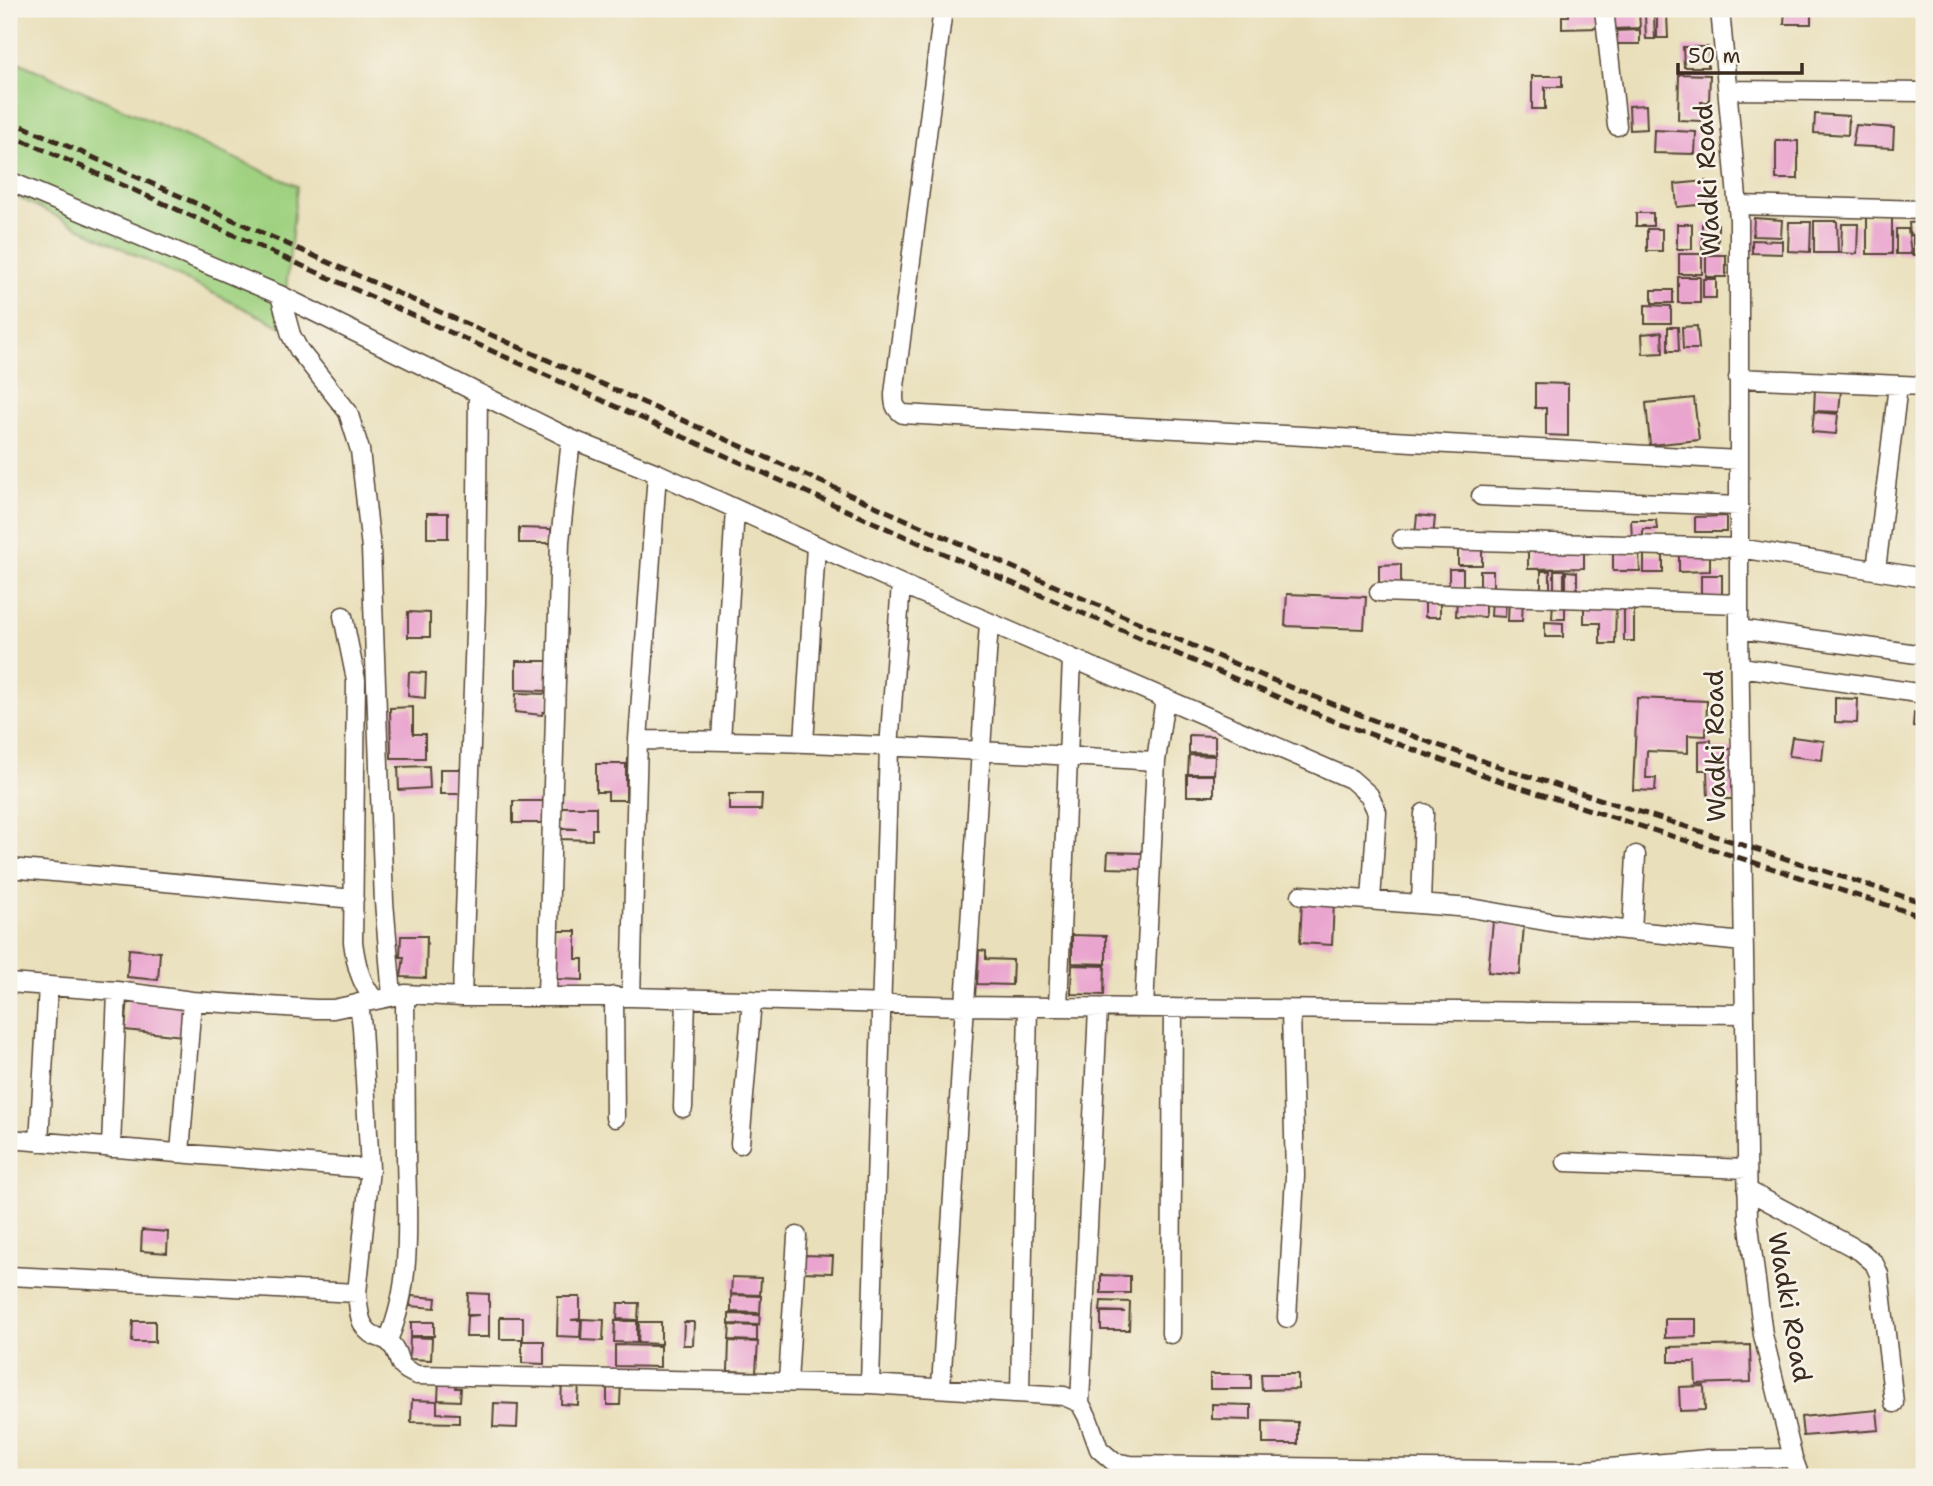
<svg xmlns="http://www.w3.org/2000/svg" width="1933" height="1486" viewBox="0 0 1933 1486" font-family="'Shantell Sans',sans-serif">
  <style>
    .green { fill: #9fd180; stroke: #6d7e4f; stroke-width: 2 }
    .building { fill: #eaa5cf }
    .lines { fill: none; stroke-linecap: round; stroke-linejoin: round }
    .minor-casing { stroke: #554535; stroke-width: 21 }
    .minor { stroke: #fff; stroke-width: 18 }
    .rail { stroke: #3b2a1e; stroke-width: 5; stroke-dasharray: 10 5; stroke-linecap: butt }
    .labels { text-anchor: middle; stroke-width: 5; stroke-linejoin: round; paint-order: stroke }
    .street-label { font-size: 26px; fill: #3b2a1e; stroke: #f7f3e8 }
  </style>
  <rect width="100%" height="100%" fill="#f7f3e8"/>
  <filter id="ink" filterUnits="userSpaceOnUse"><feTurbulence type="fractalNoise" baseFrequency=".0143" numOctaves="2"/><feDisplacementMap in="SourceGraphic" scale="14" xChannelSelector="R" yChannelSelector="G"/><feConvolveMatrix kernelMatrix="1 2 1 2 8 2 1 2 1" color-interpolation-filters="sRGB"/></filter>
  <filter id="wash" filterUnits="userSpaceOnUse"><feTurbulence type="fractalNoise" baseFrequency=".00686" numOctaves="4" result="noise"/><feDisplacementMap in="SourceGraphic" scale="28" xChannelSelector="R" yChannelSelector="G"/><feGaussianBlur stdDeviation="1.57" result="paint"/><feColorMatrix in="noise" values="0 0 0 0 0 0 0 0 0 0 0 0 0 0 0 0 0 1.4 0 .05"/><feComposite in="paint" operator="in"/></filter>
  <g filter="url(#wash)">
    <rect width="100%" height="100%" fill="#e9dfba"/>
    <path class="green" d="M9,58L297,186L282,327L9,193Z"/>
    <g id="blocks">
      <path class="building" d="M1569,9H1599V28L1562,29V16H1569Z
        M1612,9H1639L1640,28L1613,29Z
        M1668,9H1703L1702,12L1668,11Z
        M1785,9H1811V24H1784Z
        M1657,14H1667L1668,38H1657Z
        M1645,15H1654L1655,39H1646Z
        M1640,30V44H1613L1612,31Z
        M1683,47H1708V67H1684Z
        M1679,74L1710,75L1709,102H1701V121L1678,120Z
        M1532,76H1562V87H1545V109H1532Z
        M1646,105L1647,129L1630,130L1629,106Z
        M1815,114L1849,116L1848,135L1814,133Z
        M1856,125L1894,128L1893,148L1852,146Z
        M1654,130L1696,132L1695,154L1653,153Z
        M1776,141H1798V179H1776Z
        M1706,181L1708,204L1677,207L1675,184Z
        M1636,213H1653V226H1636Z
        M1867,217H1892V254H1867Z
        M1754,218L1782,220L1781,237L1753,236Z
        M1814,221H1837L1838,253H1814Z
        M1789,222H1811L1810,252L1788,251Z
        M1921,222V233H1924V255H1913V235H1910L1909,223Z
        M1677,224H1692V249H1677Z
        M1702,224H1718V249H1702Z
        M1842,224H1858L1857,254L1841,253Z
        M1647,229H1662V251H1647Z
        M1896,229H1908L1911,254H1896Z
        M1752,240L1782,241V254L1752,253Z
        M1679,254H1702V274H1679Z
        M1706,255H1726V277H1706Z
        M1678,277H1700V303H1678Z
        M1703,279H1716V298H1703Z
        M1652,290H1673V303H1652Z
        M1645,305L1671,306V323H1645Z
        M1697,326L1699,349H1683L1682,327Z
        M1668,327H1678L1679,351H1668Z
        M1662,332L1663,353L1643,354L1642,334Z
        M1535,383L1568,384V436L1546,435V408H1535Z
        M1815,388L1841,390L1839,412L1814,411Z
        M1694,398L1699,440L1650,445L1646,403Z
        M1814,412L1838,414L1836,434L1812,432Z
        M427,513H448V538H427Z
        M1417,515L1435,517L1433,537L1415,535Z
        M1726,516V532H1695V517Z
        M1631,520H1656L1657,529H1643V538H1632Z
        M519,528L551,529L552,543H519Z
        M1458,545H1482V565H1458Z
        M1584,547V568L1528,569V548Z
        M1679,551H1710V571L1679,572Z
        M1613,553H1639L1640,571H1613Z
        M1644,555H1663V573H1644Z
        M1401,564V584H1379V565Z
        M1449,569H1463V587L1449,586Z
        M1554,570H1564V591H1554Z
        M1480,571H1493V589H1480Z
        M1541,571H1550V592H1541Z
        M1566,571L1577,572V591H1566Z
        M1701,575H1722V599H1701Z
        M1287,594L1366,597L1364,629L1285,626Z
        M1425,598H1440V617H1425Z
        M1457,598L1485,599V617L1456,616Z
        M1492,598L1506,599L1505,617L1491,616Z
        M1509,598H1523L1522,621H1508Z
        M1553,601H1565V619H1552Z
        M1584,603H1616L1615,644H1600V623H1584Z
        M1624,607H1634V641H1624Z
        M408,612L430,613V637H408Z
        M1545,622L1563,623V637H1545Z
        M516,661H549L548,691L516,690Z
        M409,672L426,673L425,698L408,696Z
        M516,693L548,694L547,712H543L542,715L515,712Z
        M1637,698L1707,701L1706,736L1688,735V753L1647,751L1646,778H1656L1655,791L1633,790Z
        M1835,698L1858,699L1857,723L1835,722Z
        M413,707V734H425V758H391L390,708Z
        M1914,713L1924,714V728L1913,727Z
        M1189,735L1215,736V754L1189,753Z
        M1792,737L1824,741L1822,760L1789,756Z
        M1711,740V749H1735L1736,799H1708L1707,770H1699V741Z
        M1189,755L1215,756L1214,774H1188Z
        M596,764H626V800H608V792H596Z
        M429,766L430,788L399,790L398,767Z
        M440,769H463V794H440Z
        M1187,775H1214V796H1187Z
        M729,794H762L761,810H729Z
        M513,801H545V823H513Z
        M560,807H596V829H592V840L559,839V829H577L560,828Z
        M1108,852L1142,853V869L1107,868Z
        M1302,900L1334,902L1332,945L1300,943Z
        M1493,922L1524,925L1520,975L1488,972Z
        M557,931H576V959H583V980L557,979Z
        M1072,935L1106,936V964L1072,963Z
        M401,936H427L426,978L401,977L404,957H400Z
        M129,949L160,952L158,980L127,977Z
        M979,950L986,951V959L1013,960L1012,985L977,984Z
        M1072,965L1105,966L1104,995L1071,994Z
        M128,998L186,1004L183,1036L125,1030Z
        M142,1230L168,1232L167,1253L141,1251Z
        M803,1255L833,1256L832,1273L802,1272Z
        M1101,1275L1130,1276V1293H1101Z
        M732,1277L761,1278L760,1295L731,1294Z
        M468,1293L489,1294V1337H466L467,1316L479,1315H467Z
        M731,1295L761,1296L760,1313L731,1312Z
        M411,1296L436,1298L435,1308L410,1306Z
        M558,1297H580V1319L571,1320H581L580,1337L557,1336Z
        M1101,1301L1130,1302L1129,1330H1101V1312H1125L1100,1311Z
        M618,1303H639L638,1320L617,1319Z
        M729,1314L760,1315L759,1325L729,1324Z
        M500,1317H523V1339H500Z
        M582,1319L604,1320L603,1341L581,1340Z
        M1665,1319H1696V1337L1665,1338Z
        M133,1321H155V1342H132Z
        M615,1321H637V1343L614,1342Z
        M411,1322H434V1336H411Z
        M639,1322H661V1344L638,1343Z
        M684,1322H694L693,1345H683Z
        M730,1325L757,1326V1341L729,1340Z
        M410,1337L432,1338L431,1360L409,1359Z
        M522,1341H544V1364L522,1363Z
        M729,1341L758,1342L756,1372L728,1371Z
        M615,1345L660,1346V1367L615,1366Z
        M1750,1345L1751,1382L1696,1384L1695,1362H1669V1347Z
        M1210,1374H1251V1389H1210Z
        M1261,1374H1298V1389L1262,1390Z
        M439,1378H457L456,1388H461L460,1401L438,1400Z
        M562,1381L579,1382L578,1405L561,1404Z
        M607,1382L621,1383L620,1405H607Z
        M1704,1386L1705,1410L1680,1411L1679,1387Z
        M412,1400L437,1401V1413L459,1414V1423L411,1422Z
        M494,1403L518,1404L517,1428L493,1427Z
        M1212,1404L1251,1405V1420L1212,1419Z
        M1877,1410L1879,1430L1803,1436L1801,1417Z
        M1263,1421L1298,1422V1444H1263Z"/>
    </g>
  </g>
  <g filter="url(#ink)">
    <use href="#blocks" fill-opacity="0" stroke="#554535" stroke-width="2"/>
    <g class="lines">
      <g class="minor-casing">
        <path id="minor" d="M943,9L894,394C894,403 894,408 903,414L1738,460
          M1604,9L1617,126
          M1720,9L1739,220V629L1748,1218L1763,1335L1793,1458L1800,1477
          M1728,90L1924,92
          M9,181L280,295L571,439L657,473L901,584L1351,779L1369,795L1377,812L1371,900
          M1738,205L1924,210
          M280,295L291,335L299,350L348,412L360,450L371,548L384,902L392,996
          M1738,378L1924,386
          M1481,496L1739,506
          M1402,539L1739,548L1924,578
          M1876,570L1898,385
          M1379,592L1739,604
          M343,616L356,680L353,942C356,964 360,982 374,999
          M1739,629L1924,655
          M1741,667L1924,694
          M638,740C811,740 984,751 1156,761
          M721,740L735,509
          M804,743L816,546
          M9,868L354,899
          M1301,895L1471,908L1556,923L1743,942
          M1421,904L1424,813
          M1632,931L1636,855
          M9,983L117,991L192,1001L316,1009H333L405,994L462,997H631L965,1006L1744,1014
          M547,995L560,541L571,439
          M614,996L615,1118
          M462,997L476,604L478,393
          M631,997L638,740L657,473
          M359,1003L362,1027L370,1169L357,1293C359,1309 358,1328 375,1336C380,1338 386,1339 390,1343C404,1357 391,1365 417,1375L870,1384L1064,1396L1080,1403L1087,1416L1099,1449L1114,1462L1131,1465L1577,1471L1708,1459L1793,1458
          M1058,1007L1072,658
          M1144,1008L1156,761L1165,698
          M683,1108L686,998
          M9,1139L370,1169
          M39,1142L48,986
          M740,1144L752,1000
          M111,1148L117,991
          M180,1153L192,1001
          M1566,1162L1747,1169
          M1747,1190L1860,1251L1874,1263L1879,1274L1894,1403
          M9,1276L357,1293
          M1287,1318L1295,1176L1291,1010
          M1171,1334L1173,1008
          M388,1340C413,1283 407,1216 406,1155C406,1101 405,1048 405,994
          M788,1382L797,1236
          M870,1384L889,748L901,584
          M941,1387L989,622
          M1020,1392L1028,1007
          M1080,1403L1098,1008"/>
      </g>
      <use href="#minor" class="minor"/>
      <path class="rail" d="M9,120L1084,599L1275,681L1426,741L1512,771L1924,903
        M9,134L924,545L1331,720L1503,782L1924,917"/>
    </g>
  </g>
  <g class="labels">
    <g class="street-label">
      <text transform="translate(1707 180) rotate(-93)" y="9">Wadki Road</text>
      <text transform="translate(1715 746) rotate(-91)" y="9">Wadki Road</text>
      <text transform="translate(1790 1307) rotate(80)" y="9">Wadki Road</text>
    </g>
  </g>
  <rect width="1933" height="1486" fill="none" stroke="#f7f3e8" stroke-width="35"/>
  <path d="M1678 63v10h124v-10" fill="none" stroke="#3b2a1e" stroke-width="3.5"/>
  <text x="1688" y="63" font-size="21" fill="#3b2a1e" stroke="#f7f3e8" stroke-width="5" paint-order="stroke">50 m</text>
</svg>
